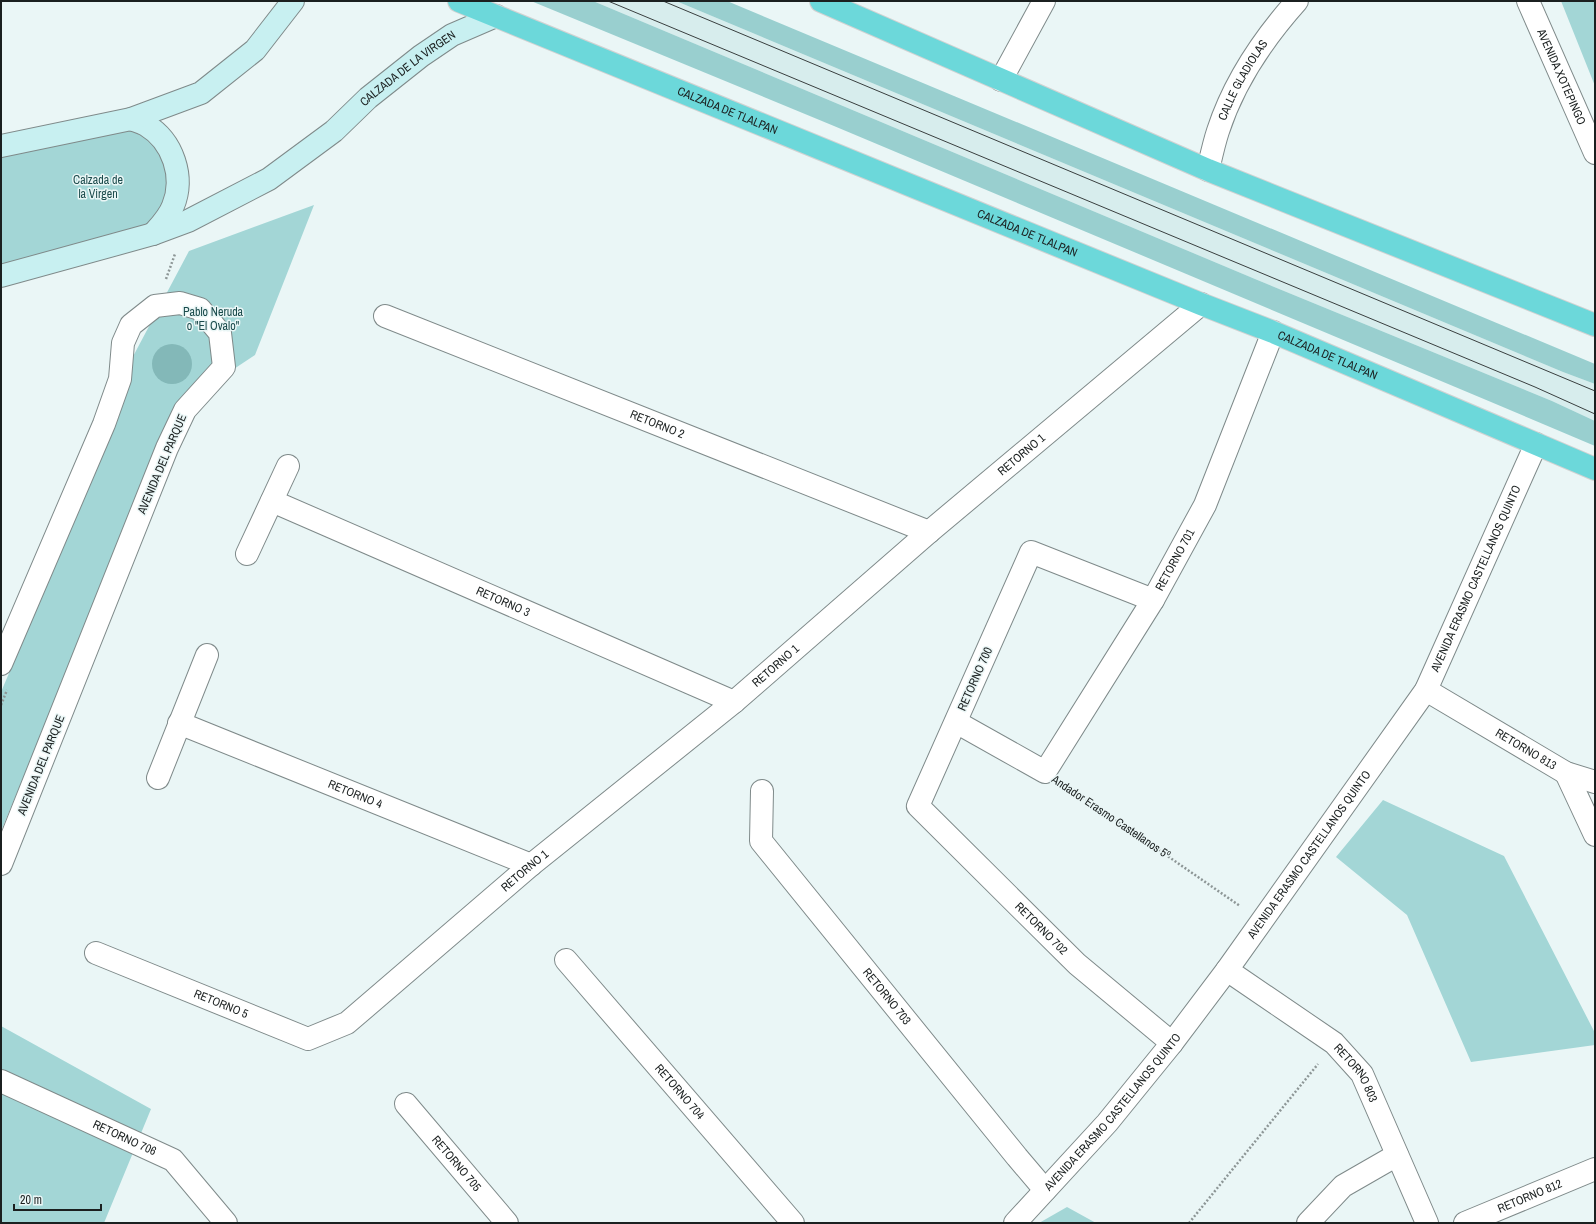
<svg xmlns="http://www.w3.org/2000/svg" width="1596" height="1224" viewBox="0 0 1596 1224" font-family="'Archivo Narrow',sans-serif">
  <style>
    .built { fill: #d7eded }
    .green { fill: #a3d6d6 }
    .forest { fill: #99cfcf }
    .water { fill: #83b8b8 }
    .lines { fill: none; stroke-linecap: round; stroke-linejoin: round }
    .minor-casing { stroke: #7f8a8a; stroke-width: 24 }
    .tertiary-casing { stroke: #7f8a8a; stroke-width: 24 }
    .secondary-casing { stroke: #7f8a8a; stroke-width: 24 }
    .trunk-casing { stroke: #d1d2d2; stroke-width: 24 }
    .path { stroke: #8d9696; stroke-width: 2.5; stroke-dasharray: 2 2; stroke-linecap: butt }
    .minor { stroke: #fff; stroke-width: 22 }
    .tertiary { stroke: #fff; stroke-width: 22 }
    .secondary { stroke: #c8f0f1; stroke-width: 22 }
    .trunk { stroke: #6cd8da; stroke-width: 22 }
    .tram { stroke: #393f3f; stroke-width: 1 }
    .labels { text-anchor: middle; stroke-width: 3; stroke-linejoin: round; paint-order: stroke }
    .street-label { font-size: 12px; fill: #1b2020; stroke: #eaf6f6 }
    .park-label { font-size: 12px; fill: #1a4a4b; stroke: #eaf6f6 }
  </style>
  <rect width="100%" height="100%" fill="#eaf6f6"/>
  <path class="built" d="M593,1H676L1563,372L1595,384V421L1552,401L1255,279Z"/>
  <path class="green" d="M1561,1H1595V86Z
    M131,119L178,174L153,233L1,270V151Z
    M314,205L255,355L178,406L1,831V692L114,427L129,364L189,251Z
    M1383,800L1504,856L1595,1033V1045L1471,1062L1407,915L1336,857Z
    M1,1026L151,1109L104,1223H1Z
    M1067,1207L1096,1223H1039Z"/>
  <path class="forest" d="M531,1H593L1255,279L1552,401L1595,421V446L1491,402L834,126Z
    M676,1H727L1595,364V384L1563,372Z"/>
  <path class="water" d="M152 364a20 20 0 1 1 40 0a20 20 0 1 1-40 0Z"/>
  <g class="lines">
    <g class="minor-casing">
      <g id="minor">
        <path d="M1001,80L1044,1"/>
        <path id="s1" d="M1208,170C1211,157 1214,143 1218,131C1234,82 1263,39 1297,1"/>
        <path id="s2" d="M385,316L929,532"/>
        <path id="s3" d="M272,501L734,702"/>
        <path d="M247,554L288,466"/>
        <path id="s4" d="M1153,600L1031,552L918,806L1077,964L1172,1043"/>
        <path d="M1,664L104,424L120,379L123,343L131,325L155,306L180,303L200,309L220,333L224,367L185,410L167,448L1,864"/>
        <path id="s5" d="M1426,690L1566,773L1595,782"/>
        <path id="s6" d="M956,722L1045,772L1153,600L1205,505L1273,332"/>
        <path id="s7" d="M179,723L531,865"/>
        <path d="M1566,773L1595,835"/>
        <path d="M158,778L207,655"/>
        <path id="s8" d="M762,791L761,841L1017,1157L1045,1190"/>
        <path id="s9" d="M96,953L308,1039L347,1023L531,865L734,702L929,532L1201,304"/>
        <path id="s10" d="M566,960L793,1223"/>
        <path id="s11" d="M1227,970L1334,1043L1362,1074L1427,1223"/>
        <path id="s12" d="M1,1081L173,1160L226,1223"/>
        <path id="s13" d="M406,1104L507,1223"/>
        <path d="M1308,1223L1343,1186L1397,1155"/>
        <path id="s14" d="M1465,1223L1595,1169"/>
      </g>
    </g>
    <g class="tertiary-casing">
      <g id="tertiary">
        <path id="s15" d="M1528,1L1595,153"/>
        <path id="s16" d="M1015,1223L1107,1123L1172,1043L1227,970L1426,690L1536,444"/>
      </g>
    </g>
    <g class="secondary-casing">
      <g id="secondary">
        <path d="M131,119C136,121 141,122 146,125C173,141 185,177 173,206C169,217 161,225 153,234"/>
        <path d="M1,146L131,119L201,93L255,50L293,1"/>
        <path id="s17" d="M1,276L153,234L188,221L269,179L334,131L368,98L421,56L452,35L496,16"/>
      </g>
    </g>
    <g class="trunk-casing">
      <g id="trunk">
        <path id="s18" d="M459,1L1201,304L1273,332L1595,469"/>
        <path d="M821,1L1208,170L1595,325"/>
      </g>
    </g>
    <path class="path" d="M166,279L175,254
      M1,705L7,690
      M1066,786L1240,906
      M1189,1223L1318,1064"/>
    <use href="#minor" class="minor"/>
    <use href="#tertiary" class="tertiary"/>
    <use href="#secondary" class="secondary"/>
    <use href="#trunk" class="trunk"/>
    <path class="tram" d="M608,1L1535,387L1595,414
      M663,1L1595,391"/>
  </g>
  <g class="labels">
    <g class="street-label">
      <text dy="4" stroke="none"><textPath href="#s17" startOffset="464">CALZADA DE LA VIRGEN</textPath></text>
      <text dy="4" stroke="none"><textPath href="#s15" startOffset="83">AVENIDA XOTEPINGO</textPath></text>
      <text dy="4" stroke="none"><textPath href="#s1" startOffset="97">CALLE GLADIOLAS</textPath></text>
      <text dy="4" stroke="none"><textPath href="#s18" startOffset="290">CALZADA DE TLALPAN</textPath></text>
      <text dy="4" stroke="none"><textPath href="#s18" startOffset="614">CALZADA DE TLALPAN</textPath></text>
      <text dy="4" stroke="none"><textPath href="#s18" startOffset="938">CALZADA DE TLALPAN</textPath></text>
      <text dy="4" stroke="none"><textPath href="#s2" startOffset="293">RETORNO 2</textPath></text>
      <text dy="4" stroke="none"><textPath href="#s9" startOffset="1153">RETORNO 1</textPath></text>
      <text transform="translate(162 464) rotate(-67)" y="4">AVENIDA DEL PARQUE</text>
      <text dy="4" stroke="none"><textPath href="#s6" startOffset="351">RETORNO 701</textPath></text>
      <text dy="4" stroke="none"><textPath href="#s16" startOffset="796">AVENIDA ERASMO CASTELLANOS QUINTO</textPath></text>
      <text dy="4" stroke="none"><textPath href="#s3" startOffset="252">RETORNO 3</textPath></text>
      <text dy="4" stroke="none"><textPath href="#s9" startOffset="829">RETORNO 1</textPath></text>
      <text transform="translate(975 679) rotate(-66)" y="4">RETORNO 700</text>
      <text dy="4" stroke="none"><textPath href="#s5" startOffset="116">RETORNO 813</textPath></text>
      <text transform="translate(41 765) rotate(-68)" y="4">AVENIDA DEL PARQUE</text>
      <text dy="4" stroke="none"><textPath href="#s7" startOffset="190">RETORNO 4</textPath></text>
      <text transform="translate(1111 817) rotate(34)" y="4">Andador Erasmo Castellanos 5º</text>
      <text dy="4" stroke="none"><textPath href="#s16" startOffset="472">AVENIDA ERASMO CASTELLANOS QUINTO</textPath></text>
      <text dy="4" stroke="none"><textPath href="#s9" startOffset="505">RETORNO 1</textPath></text>
      <text dy="4" stroke="none"><textPath href="#s4" startOffset="583">RETORNO 702</textPath></text>
      <text dy="4" stroke="none"><textPath href="#s8" startOffset="250">RETORNO 703</textPath></text>
      <text dy="4" stroke="none"><textPath href="#s9" startOffset="135">RETORNO 5</textPath></text>
      <text dy="4" stroke="none"><textPath href="#s11" startOffset="167">RETORNO 803</textPath></text>
      <text dy="4" stroke="none"><textPath href="#s10" startOffset="174">RETORNO 704</textPath></text>
      <text dy="4" stroke="none"><textPath href="#s16" startOffset="148">AVENIDA ERASMO CASTELLANOS QUINTO</textPath></text>
      <text dy="4" stroke="none"><textPath href="#s12" startOffset="136">RETORNO 706</textPath></text>
      <text dy="4" stroke="none"><textPath href="#s13" startOffset="78">RETORNO 705</textPath></text>
      <text dy="4" stroke="none"><textPath href="#s14" startOffset="70">RETORNO 812</textPath></text>
    </g>
    <g class="park-label">
      <text x="98" y="184">Calzada de<tspan x="98" dy="14">la Virgen</tspan></text>
      <text x="213" y="316">Pablo Neruda<tspan x="213" dy="14">o "El Ovalo"</tspan></text>
    </g>
  </g>
  <rect width="1596" height="1224" fill="none" stroke="#1b2020" stroke-width="4"/>
  <path d="M14 1204v6h87v-6" fill="none" stroke="#1b2020" stroke-width="2"/>
  <text x="20" y="1204" font-size="12" fill="#1b2020" stroke="#eaf6f6" stroke-width="3" paint-order="stroke">20 m</text>
</svg>
